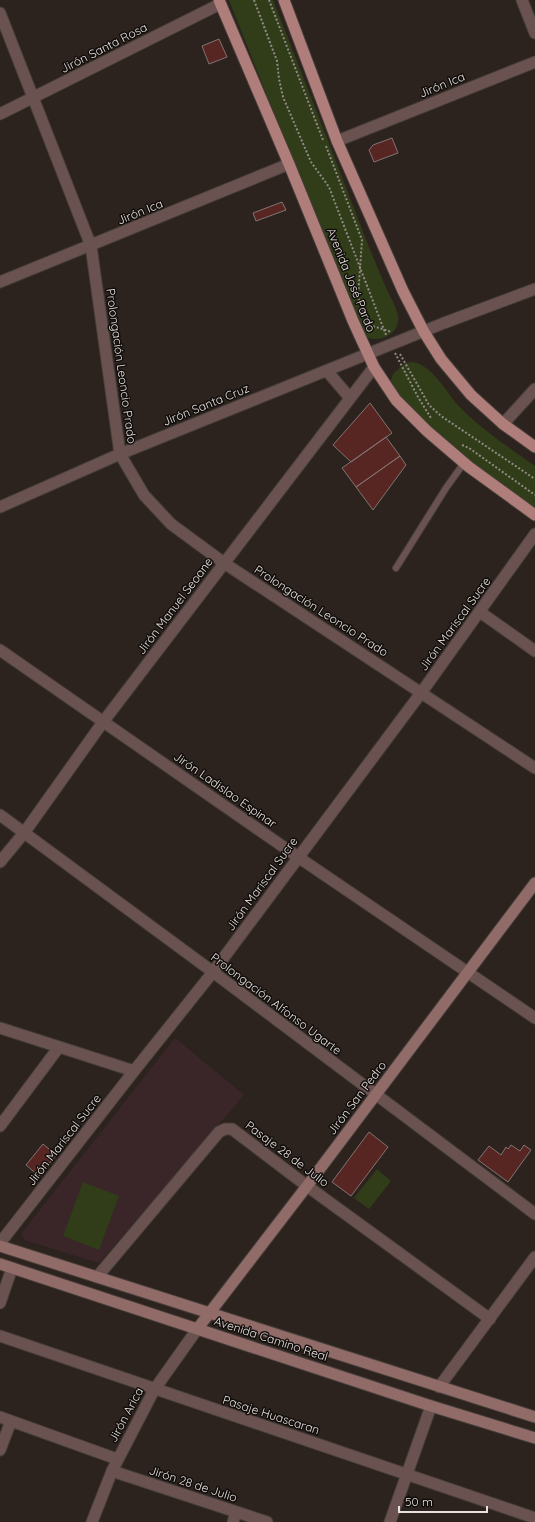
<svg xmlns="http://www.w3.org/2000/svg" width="535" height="1522" viewBox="0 0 535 1522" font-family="Quicksand,sans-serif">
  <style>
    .education { fill: #3a2629 }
    .green { fill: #303d18 }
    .building { fill: #572622; stroke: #817473 }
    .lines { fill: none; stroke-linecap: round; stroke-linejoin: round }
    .service-casing { stroke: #463e39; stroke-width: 8 }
    .minor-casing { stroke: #463e39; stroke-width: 13 }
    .tertiary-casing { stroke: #463e39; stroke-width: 13 }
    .secondary-casing { stroke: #463e39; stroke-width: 13 }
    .primary-casing { stroke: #463e39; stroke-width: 13 }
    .path { stroke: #928a87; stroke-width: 2; stroke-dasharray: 2 2; stroke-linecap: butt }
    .service { stroke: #6a5250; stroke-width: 6 }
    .minor { stroke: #6a5250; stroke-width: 11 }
    .tertiary { stroke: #6a5250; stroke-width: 11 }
    .secondary { stroke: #916b68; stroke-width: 11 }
    .primary { stroke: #af7d7a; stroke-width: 11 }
    .labels { text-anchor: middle; stroke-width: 3; stroke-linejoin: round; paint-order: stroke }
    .street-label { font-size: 12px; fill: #e8e2df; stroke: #110d0b }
  </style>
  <rect width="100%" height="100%" fill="#2c231e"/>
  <path class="education" d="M175,1038L244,1095L99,1263L24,1240L21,1234Z"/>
  <path class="green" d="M229,0H273C304,79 335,158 365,237C372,255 380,273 387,290C391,298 396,307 398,315C401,335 378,345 362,335Z
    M413,362C431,365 445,389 456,403C479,428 507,446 535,466V510L466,461L405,404L391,385V380L393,374L405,363Z
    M377,1169L391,1181L369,1209L354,1198Z
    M83,1182L119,1196L99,1250L63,1236Z"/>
  <path class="building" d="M219,39L227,57L209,64L202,46Z
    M392,138L398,153L374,162L369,150L373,145Z
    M282,202L286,210L256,221L253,213Z
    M370,403L392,433L351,462L333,445Z
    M386,437L400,456L356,487L342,468Z
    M400,456L406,465L373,510L356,487Z
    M369,1132L388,1147L351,1196L332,1182Z
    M43,1144L56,1155L39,1176L26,1165Z
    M511,1145L520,1151L524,1145L531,1150L508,1182L478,1160L489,1146L501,1155L506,1147L508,1149Z"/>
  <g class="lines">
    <g class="service-casing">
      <path id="service" d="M396,568L446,488L464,463"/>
    </g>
    <g class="minor-casing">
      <path id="minor" d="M522,0L535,33
        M0,13L91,246L120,454L144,495L171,524L224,563L535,768
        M0,114L220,4
        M337,141L535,62
        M0,282L289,164
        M327,371L350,398
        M503,424L535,389
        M0,507L120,454L444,323L535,289
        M480,612L535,651
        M0,650L298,857L535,1018
        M0,815L213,972L535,1214
        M0,862L24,833L103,722L374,367
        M0,1028L134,1071
        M0,1126L59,1047
        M0,1243L134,1071L213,972L421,693L535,534
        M97,1277L219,1132L225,1129H232L307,1186L490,1319
        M0,1303L12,1268
        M0,1336C178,1398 357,1457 535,1518
        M439,1387L535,1257
        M0,1417L117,1459
        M0,1450L11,1421
        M112,1471L267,1522
        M233,1522L236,1512
        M390,1522L431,1406"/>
    </g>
    <g class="tertiary-casing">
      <path id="tertiary" d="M92,1522L112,1471L154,1390L198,1328"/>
    </g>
    <g class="secondary-casing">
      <path id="secondary" d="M0,1246L535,1417
        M0,1264L431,1406L535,1438
        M198,1328L307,1186L535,883"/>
    </g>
    <g class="primary-casing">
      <path id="primary" d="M219,0L289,164L353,321L374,367L396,400L427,431L469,467L535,515
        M284,0L337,141L403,291L424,332L441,359L471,395L503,424L535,447"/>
    </g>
    <path class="path" d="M254,0L277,61L279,79L283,97L311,162L329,187L386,335
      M269,0L323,140
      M326,146L362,240L358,297L369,325L389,331L390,333
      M395,353L418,397L431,418
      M400,354L429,405L441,416L535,479
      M462,445L469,448L535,495"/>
    <use href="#service" class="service"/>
    <use href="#minor" class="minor"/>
    <use href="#tertiary" class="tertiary"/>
    <use href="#secondary" class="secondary"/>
    <use href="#primary" class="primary"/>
  </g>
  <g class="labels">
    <g class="street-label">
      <text transform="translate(104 48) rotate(-27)" y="4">Jirón Santa Rosa</text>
      <text transform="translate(442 85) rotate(-22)" y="4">Jirón Ica</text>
      <text transform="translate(140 212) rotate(-22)" y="4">Jirón Ica</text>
      <text transform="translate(351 280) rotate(68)" y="4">Avenida José Pardo</text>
      <text transform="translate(121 366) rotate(82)" y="4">Prolongación Leoncio Prado</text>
      <text transform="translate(206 405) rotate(-22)" y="4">Jirón Santa Cruz</text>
      <text transform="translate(175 606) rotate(-53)" y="4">Jirón Manuel Seoane</text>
      <text transform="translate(321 611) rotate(33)" y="4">Prolongación Leoncio Prado</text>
      <text transform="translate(455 624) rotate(-54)" y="4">Jirón Mariscal Sucre</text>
      <text transform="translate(225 790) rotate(35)" y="4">Jirón Ladislao Espinar</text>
      <text transform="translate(262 884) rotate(-54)" y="4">Jirón Mariscal Sucre</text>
      <text transform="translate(276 1004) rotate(37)" y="4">Prolongación Alfonso Ugarte</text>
      <text transform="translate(357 1098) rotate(-53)" y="4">Jirón San Pedro</text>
      <text transform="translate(64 1140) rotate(-52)" y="4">Jirón Mariscal Sucre</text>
      <text transform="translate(287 1154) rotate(37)" y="4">Pasaje 28 de Julio</text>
      <text transform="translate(271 1339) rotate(18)" y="4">Avenida Camino Real</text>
      <text transform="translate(126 1415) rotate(-62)" y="4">Jirón Arica</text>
      <text transform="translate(271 1415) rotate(18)" y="4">Pasaje Huascaran</text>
      <text transform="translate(193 1484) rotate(18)" y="4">Jirón 28 de Julio</text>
    </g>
  </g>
  <path d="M399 1506v6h88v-6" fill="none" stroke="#e8e2df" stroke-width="2"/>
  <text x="405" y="1506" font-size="12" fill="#e8e2df" stroke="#110d0b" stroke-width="3" paint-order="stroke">50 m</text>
</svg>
